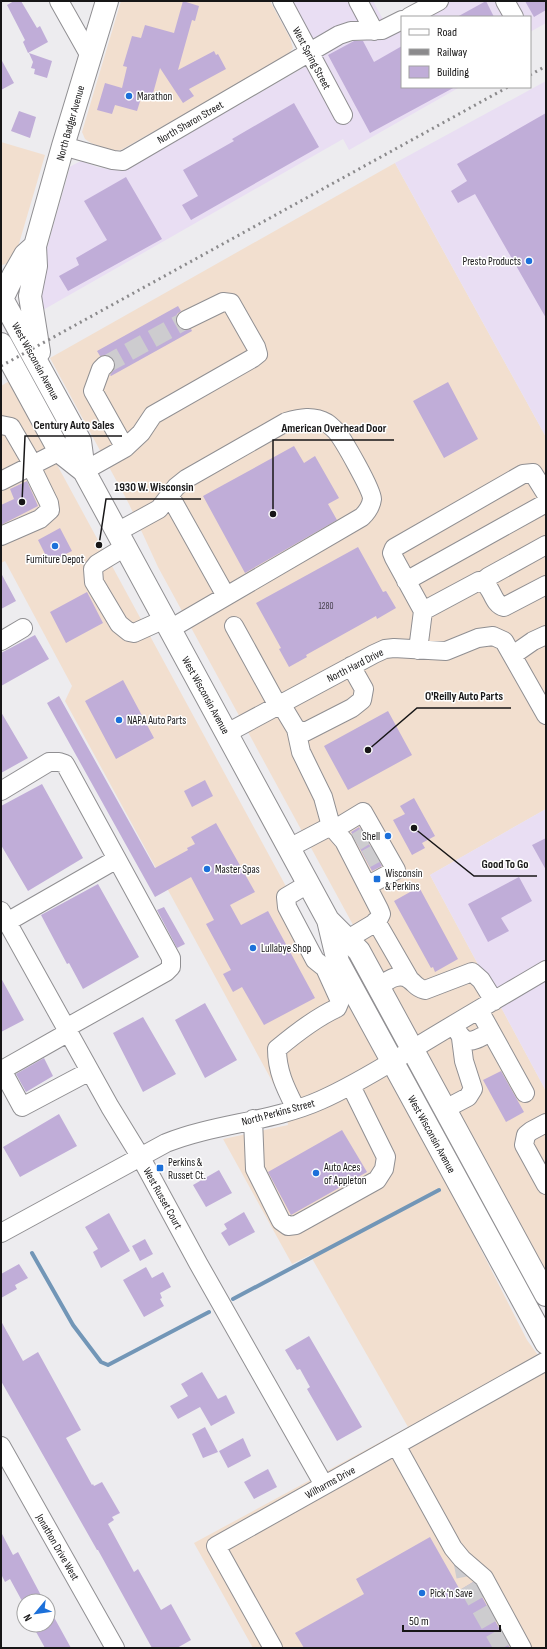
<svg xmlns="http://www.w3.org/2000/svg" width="547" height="1649" viewBox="0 0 547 1649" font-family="'Sofia Sans Condensed',sans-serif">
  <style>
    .commercial { fill: #f2dfcf }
    .industrial { fill: #e9def3 }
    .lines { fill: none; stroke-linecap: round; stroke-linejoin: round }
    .stream { stroke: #7296b7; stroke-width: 4 }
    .building { fill: #c0add8 }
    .minor-tunnel { stroke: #cdcccf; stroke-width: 18; stroke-dasharray: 18 9; stroke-linecap: butt }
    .minor-casing { stroke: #908f92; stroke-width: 20 }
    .major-casing { stroke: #908f92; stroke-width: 24 }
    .minor { stroke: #fff; stroke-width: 18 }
    .major { stroke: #fff; stroke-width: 22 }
    .rail { stroke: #8b8a8c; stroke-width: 3; stroke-dasharray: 2 4; stroke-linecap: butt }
    .poi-dot { fill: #1c70da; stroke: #fff; stroke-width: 1.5 }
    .labels { text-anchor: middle; stroke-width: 3; stroke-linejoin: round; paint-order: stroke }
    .number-label { font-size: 9px; fill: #413c47 }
    .street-label { font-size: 11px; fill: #171617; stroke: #fff }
    .poi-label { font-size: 11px; fill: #171617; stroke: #fff; text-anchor: start }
    .leader { fill: none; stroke: #171617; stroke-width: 1.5 }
    .callout-dot { fill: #171617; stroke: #fff; stroke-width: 1.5 }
    .callout-label { font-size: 12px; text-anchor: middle; font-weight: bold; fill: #171617; stroke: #fff; stroke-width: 3; stroke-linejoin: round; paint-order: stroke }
  </style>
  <rect width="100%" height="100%" fill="#edecef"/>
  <path class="commercial" d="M121,1H270L290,38L293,48L287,56L121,150L113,151L91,143L85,139L82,132Z
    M1,142L45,155L18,247L9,263L2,265H1Z
    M395,163L546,437V809L430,875L546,1091V1279L158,567L129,504L50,358Z
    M11,380L446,1181L527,1340L546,1366V1648H253L194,1543L408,1427L310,1255L292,1264L223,1139L288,1125L284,1103L65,701L72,686L5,561L1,563V386Z"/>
  <path class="industrial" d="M292,1H373L385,23L425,1H546V23L530,32V17H402V87H460L349,150L343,139L36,314L41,269L70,167L73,165L81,161L97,167L109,169L126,168L131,167L322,57Z
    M546,81V437L395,163Z
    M546,809V1091L430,875Z"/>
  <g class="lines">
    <path class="stream" d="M32,1253L73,1325L101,1362L108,1365L209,1312
      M233,1299L439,1190"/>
  </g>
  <path class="building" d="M14,1H21L37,28L40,26L48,42L28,53L23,42L25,40L7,5Z
    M183,1L199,6L195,21L192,20L178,70L214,51L216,55L218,54L226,69L189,89L194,96L183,103L160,68L152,97L142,95L137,111L115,105L112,114L97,110L105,83L122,88L127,67L123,66L132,36L141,38L145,25L174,33Z
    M486,1L494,17H457Z
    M525,1H546V10L534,17Z
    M354,41H363L374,62L402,46V87H455L370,133L328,55Z
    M29,53L52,61L47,78L34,74L35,69L31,68L33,62Z
    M1,59L14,83L1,90Z
    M294,103L319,147L191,220L182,205L198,196L183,170L234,141L232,139Z
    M19,111L36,117L30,138L11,131Z
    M546,113V318L475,194L458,203L451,191L467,181L457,164Z
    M126,177L162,239L68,291L59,276L79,265L76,258L107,240L84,201Z
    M178,306L181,311L177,314L176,319L177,325L180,329L186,330L191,329L192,331L111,376L110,375L115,368V362L112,357L108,355L100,356L97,351Z
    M448,382L478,439L444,458L413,401Z
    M294,446L304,463L315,456L339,498L328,504L337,520L245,573L203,496Z
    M27,481L38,506L1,525V505L14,499L10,489Z
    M60,528L72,551L49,562L38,540Z
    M358,547L383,592L386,591L396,608L377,619L376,616L306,655L307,657L289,667L279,649L281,648L256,603Z
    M1,573L16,601L1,609Z
    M87,592L103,623L66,643L50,612Z
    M35,635L49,659L1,686V653Z
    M123,680L154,738L116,759L85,701Z
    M59,696L155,868L188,850L187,848L195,844L191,837L216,823L255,892L230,905L241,925L268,911L315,998L264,1025L242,987L233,992L223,974L231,970L206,924L214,920L191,877L155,897L47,703Z
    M388,711L412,755L348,790L324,746Z
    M1,712L28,758L1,773Z
    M205,780L213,796L192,807L184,791Z
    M42,784L83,858L28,891L1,845V806Z
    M414,798L435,836L422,843L425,848L412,855L393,820L405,814L400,806Z
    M359,827L382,866L372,871L351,832Z
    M546,838V870L532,845Z
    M519,877L532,901L501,918L509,931L488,942L468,904Z
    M98,884L139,957L83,989L69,963L67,964L41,915Z
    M419,887L458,959L435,972L433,967L431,968L394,901Z
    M164,907L185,944L177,948L157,910Z
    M1,978L24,1020L1,1032Z
    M205,1003L237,1060L205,1078L175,1020Z
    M143,1017L176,1074L143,1092L113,1033Z
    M44,1058L53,1076L26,1092L16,1074Z
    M501,1071L524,1112L506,1122L483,1080Z
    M59,1114L77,1146L20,1177L3,1147Z
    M342,1130L367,1172L291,1215L268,1172Z
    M219,1170L232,1193L206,1207L193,1185Z
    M244,1212L255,1232L229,1246L221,1233L227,1229L224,1224Z
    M109,1213L130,1251L101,1268L93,1252L98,1249L85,1227Z
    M145,1239L153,1254L140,1261L132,1246Z
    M19,1264L28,1278L15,1285L17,1289L1,1298V1274Z
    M146,1267L152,1278L163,1272L171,1287L160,1293L162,1298L160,1299L164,1306L144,1317L123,1280Z
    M1,1321L23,1361L38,1352L81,1430L66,1438L92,1485L93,1484L94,1486L102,1482L120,1513L112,1517L114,1520L108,1524L134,1572L138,1569L161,1610L171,1604L191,1640L177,1648H152L98,1550H97L1,1381Z
    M309,1336L362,1427L337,1441L307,1389L310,1387L300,1369L297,1370L285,1350Z
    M202,1372L218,1399L226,1395L235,1413L211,1426L200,1407L178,1419L170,1406L188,1396L181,1384Z
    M205,1427L218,1452L203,1458L192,1434Z
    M243,1438L251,1456L228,1468L219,1451Z
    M268,1469L277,1487L254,1499L244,1482Z
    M1,1532L13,1555L18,1552L44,1601H22L10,1579L5,1582L1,1574Z
    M430,1537L460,1590L473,1582L475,1584L510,1648H304L295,1633L364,1594L356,1579Z
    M48,1607L55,1619L71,1648H45L35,1630L44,1625H48Z"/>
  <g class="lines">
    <path class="minor-tunnel" d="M105,365L186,320
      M356,842L367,835
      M366,859L377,853
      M462,1559L467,1585L503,1648"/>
    <g class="minor-casing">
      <path id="minor" d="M59,1L90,56
        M282,1L343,115
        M358,1L374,31
        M505,1L514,17
        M409,17L439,1
        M63,146L113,160L123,161L339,35L351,31L382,30L402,20
        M105,365L101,369L93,391L125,448L141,433L153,415L253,358L258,354L256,347L231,303L223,302L186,320
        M1,425L11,427L33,465
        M84,471L125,448
        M1,481L72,445
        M170,496L226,596
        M117,532L159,509L176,487L186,479L286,422C300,418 313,415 327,423C330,425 334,429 336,431C343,439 372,490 372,499C371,507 367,512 362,517L170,629
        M1,536L40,519L50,510L49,503L31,466
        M125,547L97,564L93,569L94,582L119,624L129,632L134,633L165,619
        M406,581L546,503
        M483,581L488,577L546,545
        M423,611L479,581C493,583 491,604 504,607L546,585
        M234,626L278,706
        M1,641L23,628
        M418,650L423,611L394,558L392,553L394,548L523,474L533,473L546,494
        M513,655L533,641L546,635
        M281,704L296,729L305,732L352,708L362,700L364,689L351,666
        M296,729L301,752L323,797L331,826
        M227,733L374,654L385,649L394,648L446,651L478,638L493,636L504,641L546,715
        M1,791L49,762H59L65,764L171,958V967L166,972L66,1028
        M335,829L363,812L396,870L367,886
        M289,848L331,826L344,841L379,909L381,914L378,920L373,924L336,946
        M1,911L110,1107L140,1156L198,1263L324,1485
        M376,921L410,980
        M7,922L117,859
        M378,987C387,981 399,971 410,980C417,985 415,987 425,990L472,972L481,980L494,1001
        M479,1010L525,1093
        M456,1029C467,1048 474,1040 491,1032
        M69,1032L2,1070L22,1107L90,1071
        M296,1109C286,1089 277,1072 277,1049C296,1033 315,1018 337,1008L340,1001L325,968L315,960L287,907L286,897L308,884
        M445,1109L468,1097L473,1089L464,1061L461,1038
        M253,1119L255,1169L281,1221L288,1226L296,1225L377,1180L384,1169L386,1157L351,1086
        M546,1123L531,1131L526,1135L524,1145L546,1185
        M1,1233L166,1143C216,1123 272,1122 321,1100C353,1086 383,1067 413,1049C457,1022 502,996 546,970
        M396,1445L453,1548L462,1559L484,1578L522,1648
        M1,1446L115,1648
        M273,1648L216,1546L546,1361"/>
    </g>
    <g class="major-casing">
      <path id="major" d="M1,297L80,441L84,471L328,920L338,962L546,1343
        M2,299L13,276L25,255L35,246
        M1,344L60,452L84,471
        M39,352L30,296L36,266L35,246L63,146L107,1
        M328,920L359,951L546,1295"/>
    </g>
    <use href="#minor" class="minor"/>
    <use href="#major" class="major"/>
    <path class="rail" d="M530,75L546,66
      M1,366L508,87"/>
  </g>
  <g class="poi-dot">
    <circle cx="129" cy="96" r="4"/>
    <circle cx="529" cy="261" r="4"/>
    <circle cx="55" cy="546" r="4"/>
    <circle cx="119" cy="720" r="4"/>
    <circle cx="388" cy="836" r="4"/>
    <circle cx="207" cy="869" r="4"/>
    <rect x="373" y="875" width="8" height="8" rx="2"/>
    <circle cx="253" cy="948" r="4"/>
    <rect x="156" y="1164" width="8" height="8" rx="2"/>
    <circle cx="316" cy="1173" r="4"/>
    <circle cx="422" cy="1593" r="4"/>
  </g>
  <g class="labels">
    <g class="number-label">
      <text x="326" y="609">1280</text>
    </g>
    <g class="street-label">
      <text transform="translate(312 58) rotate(62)" y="4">West Spring Street</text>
      <text transform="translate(190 122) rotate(-30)" y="4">North Sharon Street</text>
      <text transform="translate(70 123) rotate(-74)" y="4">North Badger Avenue</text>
      <text transform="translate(36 361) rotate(61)" y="4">West Wisconsin Avenue</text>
      <text transform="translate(355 665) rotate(-27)" y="4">North Hard Drive</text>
      <text transform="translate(206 695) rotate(61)" y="4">West Wisconsin Avenue</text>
      <text transform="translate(278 1112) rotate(-15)" y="4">North Perkins Street</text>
      <text transform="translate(432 1134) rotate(61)" y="4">West Wisconsin Avenue</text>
      <text transform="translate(163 1198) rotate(61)" y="4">West Russet Court</text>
      <text transform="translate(330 1482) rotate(-29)" y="4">Wilharms Drive</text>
      <text transform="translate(58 1547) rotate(60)" y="4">Jonathon Drive West</text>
    </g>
    <g class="poi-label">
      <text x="137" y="100">Marathon</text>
      <text x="521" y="265" text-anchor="end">Presto Products</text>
      <text x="55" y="563" text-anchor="middle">Furniture Depot</text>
      <text x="127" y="724">NAPA Auto Parts</text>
      <text x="380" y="840" text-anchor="end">Shell</text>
      <text x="215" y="873">Master Spas</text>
      <text x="385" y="877">Wisconsin<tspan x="385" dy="13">&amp; Perkins</tspan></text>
      <text x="261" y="952">Lullabye Shop</text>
      <text x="168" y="1166">Perkins &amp;<tspan x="168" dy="13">Russet Ct.</tspan></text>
      <text x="324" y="1171">Auto Aces<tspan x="324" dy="13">of Appleton</tspan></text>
      <text x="430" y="1597">Pick 'n Save</text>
    </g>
  </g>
  <path class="leader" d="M22 502L25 436H122M273 514L273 440H394M99 545L106 499H201M368 750L417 708H511M414 828L474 876H537"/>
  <g class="callout-dot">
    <circle cx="22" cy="502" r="4"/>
    <circle cx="273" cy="514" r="4"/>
    <circle cx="99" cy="545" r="4"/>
    <circle cx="368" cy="750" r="4"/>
    <circle cx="414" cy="828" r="4"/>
  </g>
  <g class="callout-label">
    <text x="74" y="429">Century Auto Sales</text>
    <text x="334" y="432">American Overhead Door</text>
    <text x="154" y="491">1930 W. Wisconsin</text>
    <text x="464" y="700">O'Reilly Auto Parts</text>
    <text x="505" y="868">Good To Go</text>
  </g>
  <rect width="547" height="1649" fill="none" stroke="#171617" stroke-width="4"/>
  <rect x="401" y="16" width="130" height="72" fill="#ffffff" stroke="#a2a2a2"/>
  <rect x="409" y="29" width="20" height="6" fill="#ffffff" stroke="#a2a2a2"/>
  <text x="437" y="36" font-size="12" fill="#171617">Road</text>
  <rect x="409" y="49" width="20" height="6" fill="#8b8a8c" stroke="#a2a2a2"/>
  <text x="437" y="56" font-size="12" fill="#171617">Railway</text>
  <rect x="409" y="66" width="20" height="12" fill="#c0add8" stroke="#a2a2a2"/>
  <text x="437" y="76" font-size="12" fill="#171617">Building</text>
  <g transform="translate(36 1613) rotate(241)"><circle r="19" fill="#ffffff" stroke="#a2a2a2"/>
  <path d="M0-3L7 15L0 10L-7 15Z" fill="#1c70da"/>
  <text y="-6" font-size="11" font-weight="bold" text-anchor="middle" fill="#171617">N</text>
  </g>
  <path d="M403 1625v6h97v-6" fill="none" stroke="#171617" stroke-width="2"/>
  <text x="409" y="1625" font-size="12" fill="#171617" stroke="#ffffff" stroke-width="3" paint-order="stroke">50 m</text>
</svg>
